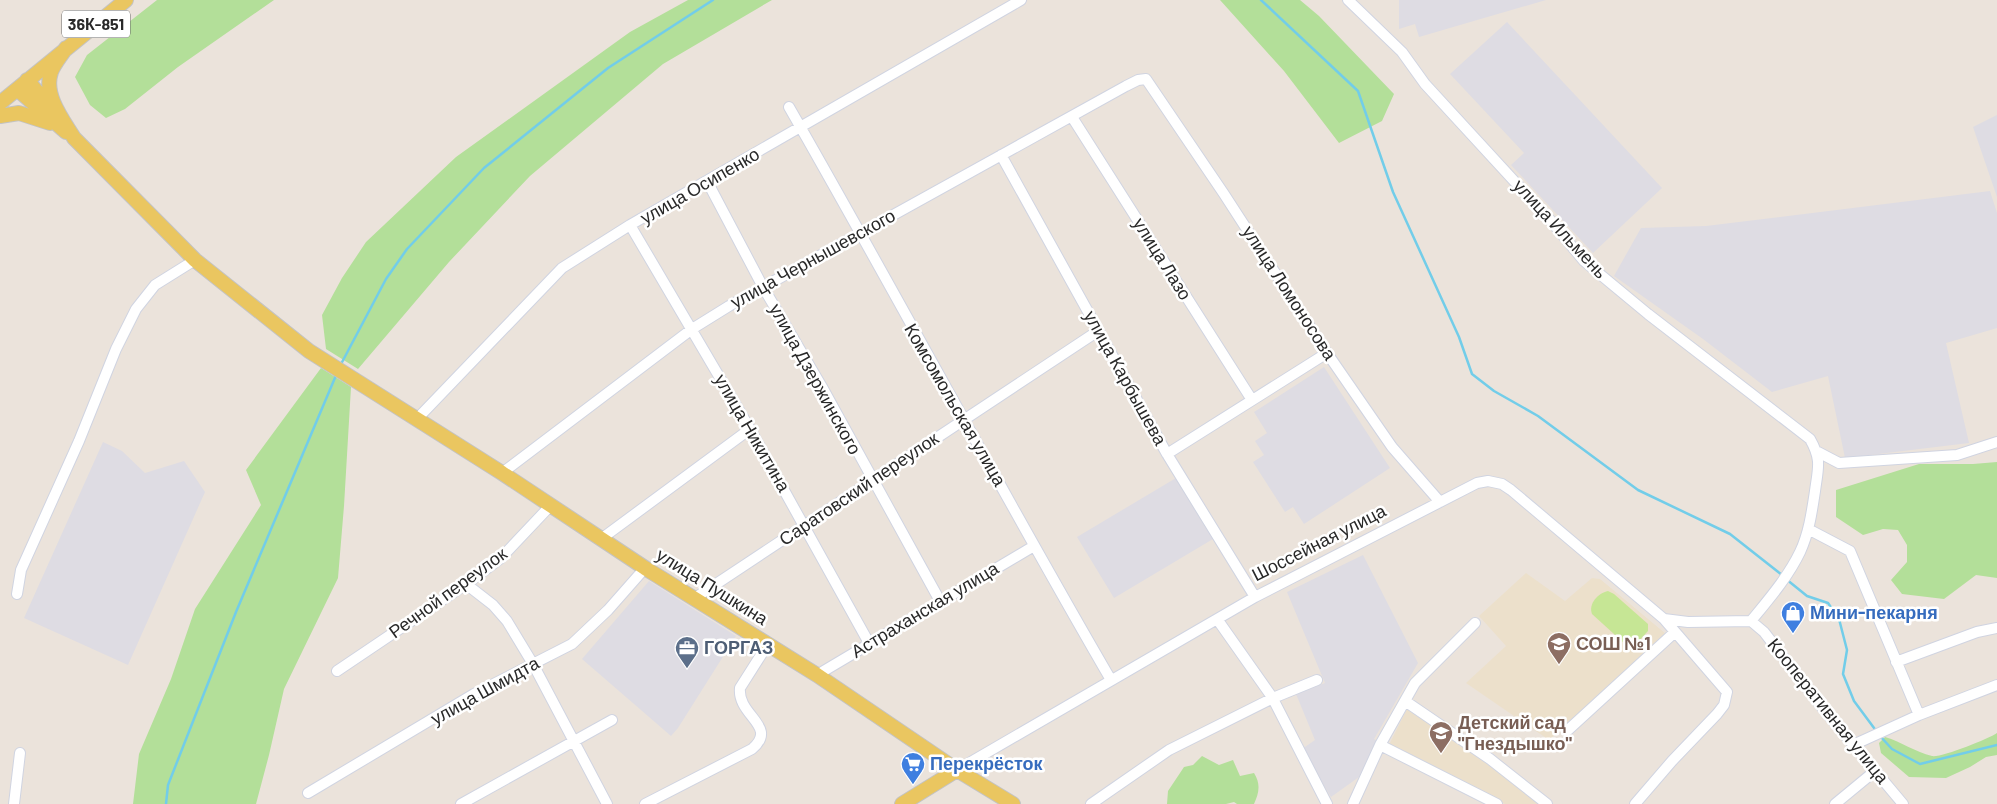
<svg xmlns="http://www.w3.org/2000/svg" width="1997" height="804" viewBox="0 0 1997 804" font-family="Barlow,sans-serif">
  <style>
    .industrial { fill: #dedce3 }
    .education { fill: #ece0cb }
    .green { fill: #b3df99 }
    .pitch { fill: #c6e695 }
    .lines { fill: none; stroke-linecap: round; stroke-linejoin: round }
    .stream { stroke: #72cde9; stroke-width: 2.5 }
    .minor-casing { stroke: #d0d4e1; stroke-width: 12 }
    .major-casing { stroke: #c3c3c3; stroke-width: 16 }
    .minor { stroke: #fff; stroke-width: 10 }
    .major { stroke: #eac660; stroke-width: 14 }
    .labels { text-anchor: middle; stroke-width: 5; stroke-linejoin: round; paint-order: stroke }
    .shield { fill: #fff; stroke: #696969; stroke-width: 1 }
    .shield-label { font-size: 16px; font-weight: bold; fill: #292929 }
    .street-label { font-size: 18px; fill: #292929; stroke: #fff }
    .shop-label { font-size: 18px; font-weight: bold; fill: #366cbe; stroke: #fff; text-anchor: start }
    .education-label { font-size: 18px; font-weight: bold; fill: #785e54; stroke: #fff; text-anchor: start }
    .service-label { font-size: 18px; font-weight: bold; fill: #4e5e75; stroke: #fff; text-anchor: start }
  </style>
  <rect width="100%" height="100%" fill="#ebe3db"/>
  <path class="industrial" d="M1399,0H1546L1419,37L1415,24L1399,29Z
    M1507,22L1662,188L1593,253L1511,165L1524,153L1450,74Z
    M1997,115V197L1973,127Z
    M1990,191L1997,213V328L1946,343L1969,443L1845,458L1828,376L1772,392L1703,339L1614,276L1641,228L1706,226Z
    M1324,367L1390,468L1304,524L1293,507L1285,512L1253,462L1264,455L1255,441L1267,433L1254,412Z
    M103,442L122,451L145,473L184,461L205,492L128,665L24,618Z
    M1176,478L1213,539L1114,598L1077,537Z
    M1363,555L1418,663L1374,739L1379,742L1359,777L1331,797L1302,749L1315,740L1296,694L1325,683L1287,592Z
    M649,581L736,636L678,728L671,736L582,659Z"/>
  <path class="education" d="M1526,573L1565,601L1592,578L1600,579L1666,634L1549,740L1466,683L1506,646L1479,616Z
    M1407,709L1547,804H1505L1389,745Z"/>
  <path class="green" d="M157,0H274L178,67L125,109L106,118L90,105L75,77L87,55Z
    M688,0H772L663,64L530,176L449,262L358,369L326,349L322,315L342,278L366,242L456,157L630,32Z
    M1220,0H1300L1319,16L1394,94L1382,121L1339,143L1284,71Z
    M321,368L351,387L344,506L338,578L284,689L269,755L256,804H133L139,754L171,679L195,609L261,505L246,470Z
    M1997,462V578L1976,575L1944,599L1902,594L1891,580L1907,562V545L1898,530L1883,529L1863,535L1836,517V490L1919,464H1973Z
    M1997,733V755L1986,757L1970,767L1946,778L1909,777L1881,753L1879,743L1885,737C1902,742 1915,752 1932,756C1941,758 1988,739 1997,733Z
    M1202,756L1219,765L1233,760L1240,776L1254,773C1261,784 1259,793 1254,804H1237L1234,802L1226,804H1167L1168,791L1184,767L1193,765Z"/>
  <path class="pitch" d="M1608,591L1614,594L1648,624V631L1635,645L1632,646L1625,644L1592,614C1588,604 1598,593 1608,591Z"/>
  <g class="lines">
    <path class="stream" d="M1261,0L1358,91L1393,192L1459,337L1472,374L1494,391L1538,416L1638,490L1730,534L1782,575
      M340,366L386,279L407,249L484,168L608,68L713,0
      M1786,579L1807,596L1828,603L1839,619L1847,650L1843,674L1854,701L1877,732
      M1880,736L1892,749L1920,764L1997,745
      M166,804L168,785L236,612L337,373"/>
    <g class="minor-casing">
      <path id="minor" d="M1348,0L1402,52L1425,84L1551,221L1584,261L1648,314L1810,439C1822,460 1818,468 1815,491C1812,511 1809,533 1800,552C1788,577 1769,599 1751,621
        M789,107C898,297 1001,491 1111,680
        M1072,117L1252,400
        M1001,155L1167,454L1255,597
        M707,181L763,287L822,387L940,601
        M630,225L750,429L869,643
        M416,420L562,268L630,225L1021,0
        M1818,452L1839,463L1957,455L1997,442
        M1167,454L1327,353
        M502,473L692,329L729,306L1126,86L1138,80L1146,79L1224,194L1327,353L1392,447L1440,502
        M1808,529L1850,551L1919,715
        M601,539L750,429
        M466,584L493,605L507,621L533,664L607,804
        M17,594L21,570L79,441L116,349L136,309L155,285L195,260
        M695,598L1098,331
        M1217,619L1272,697L1327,804
        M1751,621L1764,632L1825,711L1903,804
        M1896,662L1977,632L1997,628
        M337,671L469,582L501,558L551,505
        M817,675L1034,546
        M1405,701L1490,759L1547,804
        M1568,730L1675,632
        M1380,745L1497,804
        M1853,745L1919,715L1997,685
        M957,770L1255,597L1477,483L1488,481L1502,484L1511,490L1664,619L1688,622L1751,621
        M308,793L474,694L572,644L608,610L645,568
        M14,804L20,753
        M461,804L612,720
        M645,804L752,749C779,726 737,716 740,688L768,644
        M1091,804L1169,750L1273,698L1317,680
        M1353,804L1380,745L1415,683L1475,623
        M1635,804L1672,761L1717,714L1724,705L1727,692L1664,619
        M1835,804L1875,771"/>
    </g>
    <g class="major-casing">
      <path id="major" d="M66,48C61,56 54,64 51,72C43,95 63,120 74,138L195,260L309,351L502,473L645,568L817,675L957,770L1013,804
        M27,80L54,111
        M17,89L66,132
        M0,103L126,0
        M0,116L19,113L50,123
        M902,804L957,770"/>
    </g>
    <use href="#minor" class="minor"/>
    <use href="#major" class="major"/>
  </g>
  <defs>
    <g id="shop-pin" transform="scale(1.25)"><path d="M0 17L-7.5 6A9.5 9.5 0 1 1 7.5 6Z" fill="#3f7fe0" stroke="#fff"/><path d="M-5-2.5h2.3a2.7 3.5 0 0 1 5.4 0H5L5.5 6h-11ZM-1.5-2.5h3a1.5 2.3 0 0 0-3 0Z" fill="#fff"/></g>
    <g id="school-pin" transform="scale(1.25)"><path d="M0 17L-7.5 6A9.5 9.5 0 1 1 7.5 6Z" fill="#8d6e63" stroke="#fff"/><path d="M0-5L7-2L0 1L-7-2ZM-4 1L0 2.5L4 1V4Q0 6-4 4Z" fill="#fff"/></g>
    <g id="office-pin" transform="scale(1.25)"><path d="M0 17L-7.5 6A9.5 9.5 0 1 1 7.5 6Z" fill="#5c6f8a" stroke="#fff"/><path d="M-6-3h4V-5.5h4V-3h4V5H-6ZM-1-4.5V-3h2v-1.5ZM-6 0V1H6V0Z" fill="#fff"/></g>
    <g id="supermarket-pin" transform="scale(1.25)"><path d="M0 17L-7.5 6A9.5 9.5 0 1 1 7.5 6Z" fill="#3f7fe0" stroke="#fff"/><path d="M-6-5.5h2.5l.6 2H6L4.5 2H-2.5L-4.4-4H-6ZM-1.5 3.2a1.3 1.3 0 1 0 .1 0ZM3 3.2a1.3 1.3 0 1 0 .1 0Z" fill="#fff"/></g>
  </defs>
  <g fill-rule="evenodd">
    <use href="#shop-pin" x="1793" y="613"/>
    <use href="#school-pin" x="1559" y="644"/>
    <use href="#office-pin" x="687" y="648"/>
    <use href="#school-pin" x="1441" y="733"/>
    <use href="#supermarket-pin" x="913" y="764"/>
  </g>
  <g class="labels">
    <rect class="shield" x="62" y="10.5" width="68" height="27" rx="4"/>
    <g class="shield-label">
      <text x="96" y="30">36К-851</text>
    </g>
    <g class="street-label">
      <text transform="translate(700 186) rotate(-30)" y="6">улица Осипенко</text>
      <text transform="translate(1560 229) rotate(47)" y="6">улица Ильмень</text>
      <text transform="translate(813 259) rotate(-29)" y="6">улица Чернышевского</text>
      <text transform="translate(1162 259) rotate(58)" y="6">улица Лазо</text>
      <text transform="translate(1289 293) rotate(57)" y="6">улица Ломоносова</text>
      <text transform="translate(1125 378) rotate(61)" y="6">улица Карбышева</text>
      <text transform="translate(815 379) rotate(61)" y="6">улица Дзержинского</text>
      <text transform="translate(955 405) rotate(60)" y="6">Комсомольская улица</text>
      <text transform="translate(752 433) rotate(60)" y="6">улица Никитина</text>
      <text transform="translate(859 489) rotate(-34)" y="6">Саратовский переулок</text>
      <text transform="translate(1319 543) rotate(-27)" y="6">Шоссейная улица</text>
      <text transform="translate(712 587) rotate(32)" y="6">улица Пушкина</text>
      <text transform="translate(448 593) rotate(-36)" y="6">Речной переулок</text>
      <text transform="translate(925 610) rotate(-31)" y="6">Астраханская улица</text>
      <text transform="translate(485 691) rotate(-29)" y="6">улица Шмидта</text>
      <text transform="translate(1828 711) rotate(51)" y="6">Кооперативная улица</text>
    </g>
    <g class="shop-label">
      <text x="1810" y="619">Мини-пекарня</text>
      <text x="930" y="770">Перекрёсток</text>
    </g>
    <g class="education-label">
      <text x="1576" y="650">СОШ №1</text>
      <text x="1458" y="729">Детский сад<tspan x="1458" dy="21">"Гнездышко"</tspan></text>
    </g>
    <g class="service-label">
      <text x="704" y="654">ГОРГАЗ</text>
    </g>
  </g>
</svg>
